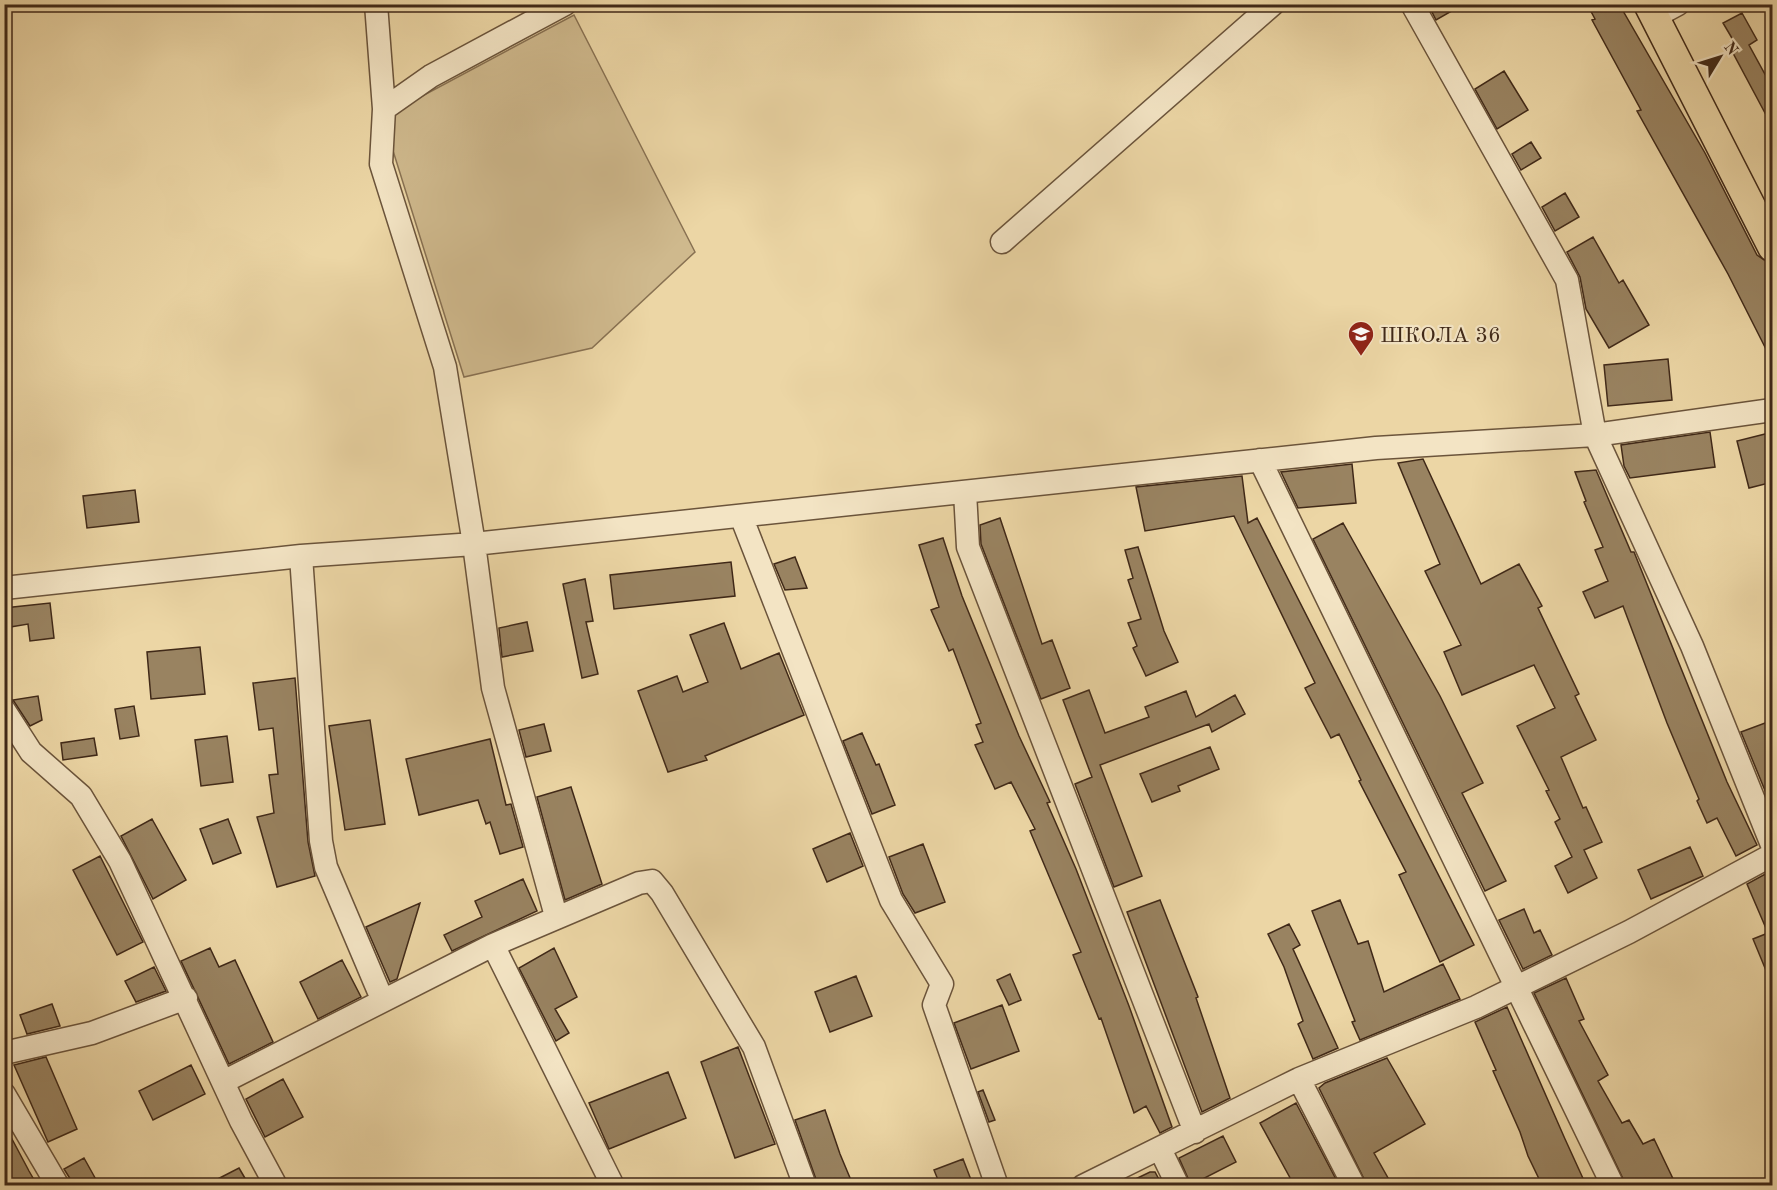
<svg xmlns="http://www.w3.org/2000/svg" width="1777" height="1190" viewBox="0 0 1777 1190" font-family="'Old Standard TT',serif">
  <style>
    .green { fill: #cfb98d; stroke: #887152; stroke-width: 1.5 }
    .building { fill: #998361; stroke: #402918; stroke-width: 1.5 }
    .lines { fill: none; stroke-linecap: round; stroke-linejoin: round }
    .minor-casing { stroke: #6b543b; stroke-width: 25 }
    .major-casing { stroke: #402918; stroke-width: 31 }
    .minor { stroke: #f3e4c4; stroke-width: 22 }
    .major { stroke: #ecd6a5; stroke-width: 28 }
    .labels { text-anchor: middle; stroke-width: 4.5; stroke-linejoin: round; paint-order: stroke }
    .poi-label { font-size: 22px; fill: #402918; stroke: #f3e4c4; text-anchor: start }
  </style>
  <rect width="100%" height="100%" fill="#ecd6a5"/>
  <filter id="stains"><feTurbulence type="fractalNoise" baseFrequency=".00333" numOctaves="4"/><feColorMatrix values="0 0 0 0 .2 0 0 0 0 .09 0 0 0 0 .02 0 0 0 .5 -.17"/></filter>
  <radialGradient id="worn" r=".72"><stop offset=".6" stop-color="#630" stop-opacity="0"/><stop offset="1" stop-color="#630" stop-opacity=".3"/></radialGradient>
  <path class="green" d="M574,15L695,252L592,348L464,377L389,138L396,110Z"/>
  <path class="building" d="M1428,4H1464L1436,20Z
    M1587,4H1619L1705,153L1757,255L1767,262L1773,274V363L1728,274L1637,111L1641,110L1592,20L1595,19Z
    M1742,13L1757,40L1749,45L1773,89V128L1733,53L1739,50L1723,23Z
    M1504,71L1528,110L1497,129L1475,89Z
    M1531,142L1541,158L1521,170L1512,154Z
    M1565,193L1579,217L1555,231L1542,207Z
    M1593,237L1619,283L1623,280L1649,325L1609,348L1586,309L1580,277L1567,252Z
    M1668,359L1672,400L1608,406L1604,365Z
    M1710,432L1715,467L1630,478L1624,466L1621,445Z
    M1773,432V482L1749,488L1737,441Z
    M1423,459L1481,584L1519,564L1542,606L1538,608L1579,694L1575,696L1596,740L1561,757L1583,808L1586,807L1602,842L1584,850L1597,878L1568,893L1555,866L1572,857L1555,822L1560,819L1546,791L1549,790L1517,726L1555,708L1534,665L1462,695L1444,652L1461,645L1425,571L1440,564L1398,463Z
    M1352,464L1356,503L1298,508L1281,472Z
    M1596,470L1631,552H1634L1727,782L1757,845L1736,856L1717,818L1707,823L1697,801L1699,799L1667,723L1623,606L1595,618L1583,592L1608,581L1595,550L1603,547L1584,502L1586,501L1575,472Z
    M1242,476L1248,523L1257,518L1474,945L1440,962L1399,875L1406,872L1359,781L1361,780L1339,734L1331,738L1305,688L1315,683L1234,516L1145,531L1136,487Z
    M135,490L139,522L87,528L83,496Z
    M1000,518L1042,644L1052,640L1070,688L1041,699L981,544L980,525Z
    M1343,523L1440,696L1483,783L1462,793L1506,881L1485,891L1313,539Z
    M943,538L962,596L1019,736L1050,802L1047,803L1076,869L1129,1006L1172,1127L1160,1133L1146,1106L1134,1113L1101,1018L1099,1019L1073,955L1081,952L1030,831L1035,829L1011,782L995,789L975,745L983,742L976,725L981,723L953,649L949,651L931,610L939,607L919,545Z
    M1138,547L1164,631L1178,662L1146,676L1133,648L1137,646L1128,623L1141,619L1128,580L1133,578L1125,550Z
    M795,557L807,588L785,590L774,564Z
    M731,562L735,596L614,609L610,575Z
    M585,579L593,621L586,622L598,674L582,678L563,584Z
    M50,603L54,638L30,641L28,624L4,628V608Z
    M527,622L533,651L502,657L499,628Z
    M724,623L741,669L779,653L804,715L705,756L707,760L668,772L638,691L677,676L683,692L708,682L690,635Z
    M200,647L205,694L151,699L147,652Z
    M295,678L308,842L315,876L277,887L257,817L274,813L269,775L278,774L273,728L259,730L253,683Z
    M1089,690L1105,733L1149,717L1145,707L1186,691L1196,717L1235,695L1245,714L1212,732L1209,724L1100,765L1142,876L1114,887L1075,784L1092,777L1063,700Z
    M38,696L42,720L30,726L13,700Z
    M134,706L139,736L120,739L115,709Z
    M370,720L385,824L345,830L329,726Z
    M1773,720V810L1741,732Z
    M544,724L551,751L526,757L519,730Z
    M862,733L876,765L879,764L895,805L872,814L843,741Z
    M227,736L233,782L201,786L195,740Z
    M94,738L97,755L63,760L61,743Z
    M490,739L506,805L511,804L523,847L500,854L490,822L486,824L478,800L419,815L406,759Z
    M1210,747L1219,769L1178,786L1180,791L1152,802L1140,774Z
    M571,787L602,884L565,900L537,797Z
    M152,819L186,880L153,899L121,836Z
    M228,819L241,853L213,864L200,829Z
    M850,833L863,866L827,882L813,849Z
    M923,844L945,902L915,913L903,894L889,857Z
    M1690,847L1703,876L1651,899L1638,870Z
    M100,856L143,942L117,955L73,870Z
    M1769,872L1773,881L1772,985L1753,939L1768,933L1747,884Z
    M523,879L537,911L452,951L444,935L482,917L475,901Z
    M1160,900L1198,997L1196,998L1230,1098L1202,1112L1127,912Z
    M1340,900L1358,944L1368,941L1384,992L1443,964L1460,999L1360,1040L1352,1022L1355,1021L1312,911Z
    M420,903L397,979L390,982L366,927Z
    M1524,909L1534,933L1540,930L1552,955L1523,969L1499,920Z
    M1289,924L1300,945L1293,949L1338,1048L1313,1059L1298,1024L1303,1021L1284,967L1268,934Z
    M210,948L219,967L235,960L273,1042L229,1064L181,961Z
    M554,948L577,997L555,1009L569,1033L556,1041L519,968Z
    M342,960L361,997L318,1019L300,982Z
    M154,967L166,991L136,1002L125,981Z
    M1010,974L1021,1000L1009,1005L997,980Z
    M856,976L872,1016L830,1032L815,992Z
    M1566,978L1584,1019L1579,1021L1608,1075L1598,1081L1622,1123L1629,1120L1643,1144L1654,1139L1676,1185H1626L1534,993Z
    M52,1004L60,1026L27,1034L20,1015Z
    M1002,1005L1019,1051L971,1069L954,1023Z
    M1507,1007L1565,1139L1586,1185H1542L1528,1156L1520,1132L1493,1071L1496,1070L1475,1022Z
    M738,1047L775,1144L735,1158L701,1062Z
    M46,1057L77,1129L48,1142L14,1065Z
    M1387,1058L1425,1124L1374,1153L1392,1185H1367L1319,1088L1325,1083Z
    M191,1065L205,1094L153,1120L139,1091Z
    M668,1072L686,1118L609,1149L589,1103Z
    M283,1079L303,1117L265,1137L246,1099Z
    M983,1090L995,1120L989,1122L978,1092Z
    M1296,1103L1339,1185H1294L1260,1123Z
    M825,1110L840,1154L853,1185H818L795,1120Z
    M4,1124L29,1171L37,1185H16L12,1179L4,1183Z
    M1223,1136L1236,1162L1191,1185L1179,1158Z
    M84,1158L99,1185H74L64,1169Z
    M963,1159L973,1185H940L934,1170Z
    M239,1168L249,1185H206Z
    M1150,1172H1155L1162,1185H1123Z"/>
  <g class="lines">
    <g class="minor-casing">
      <path id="minor" d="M376,4L384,109L381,164L445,367L474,544L493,688L556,916
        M1412,4L1567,280L1595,435L1692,646L1772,845
        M1654,17L1678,4
        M384,109L431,76L565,4
        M1002,242L1273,4
        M1260,460L1613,1186
        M965,492L968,547L1195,1132
        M741,516L891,900L942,984L934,1005L997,1186
        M301,556L321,841L326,867L382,999
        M4,588L301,556L474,544L1376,448L1595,435L1772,410
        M4,710L31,752L81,796L120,861L241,1121L276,1186
        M493,945L613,1186
        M4,1053L92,1033L186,998
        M1299,1079L1354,1186
        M225,1081L493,945L639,883L652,881L662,893L754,1047L805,1186
        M4,1094L58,1186
        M1160,1149L1178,1186
        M1083,1186L1299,1079L1476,1007L1629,932L1772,855"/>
    </g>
    <g class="major-casing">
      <path id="major" d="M1648,4L1772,247"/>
    </g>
    <use href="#minor" class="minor"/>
    <use href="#major" class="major"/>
  </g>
  <defs>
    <g id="school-pin" transform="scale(1.35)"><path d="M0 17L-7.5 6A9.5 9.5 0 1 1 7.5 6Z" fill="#8f2418" stroke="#f3e4c4"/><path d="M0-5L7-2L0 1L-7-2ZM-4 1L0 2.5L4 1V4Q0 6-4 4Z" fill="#fff"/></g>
  </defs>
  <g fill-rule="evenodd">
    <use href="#school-pin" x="1361" y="334"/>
  </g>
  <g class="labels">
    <g class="poi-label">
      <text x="1380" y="342">ШКОЛА 36</text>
    </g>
  </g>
  <rect width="1777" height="1190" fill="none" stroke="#ecd6a5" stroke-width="24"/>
  <rect x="6" y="6" width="1765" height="1178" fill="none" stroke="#402918" stroke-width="3"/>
  <rect x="12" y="12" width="1753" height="1166" fill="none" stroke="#402918" stroke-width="1.5"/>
  <g transform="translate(1720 57) rotate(52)" stroke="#f3e4c4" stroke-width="4.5" paint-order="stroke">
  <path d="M0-4.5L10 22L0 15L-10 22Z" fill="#402918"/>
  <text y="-9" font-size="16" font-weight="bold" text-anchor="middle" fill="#402918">N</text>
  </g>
  <rect width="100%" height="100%" filter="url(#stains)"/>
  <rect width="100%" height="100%" fill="url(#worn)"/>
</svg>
